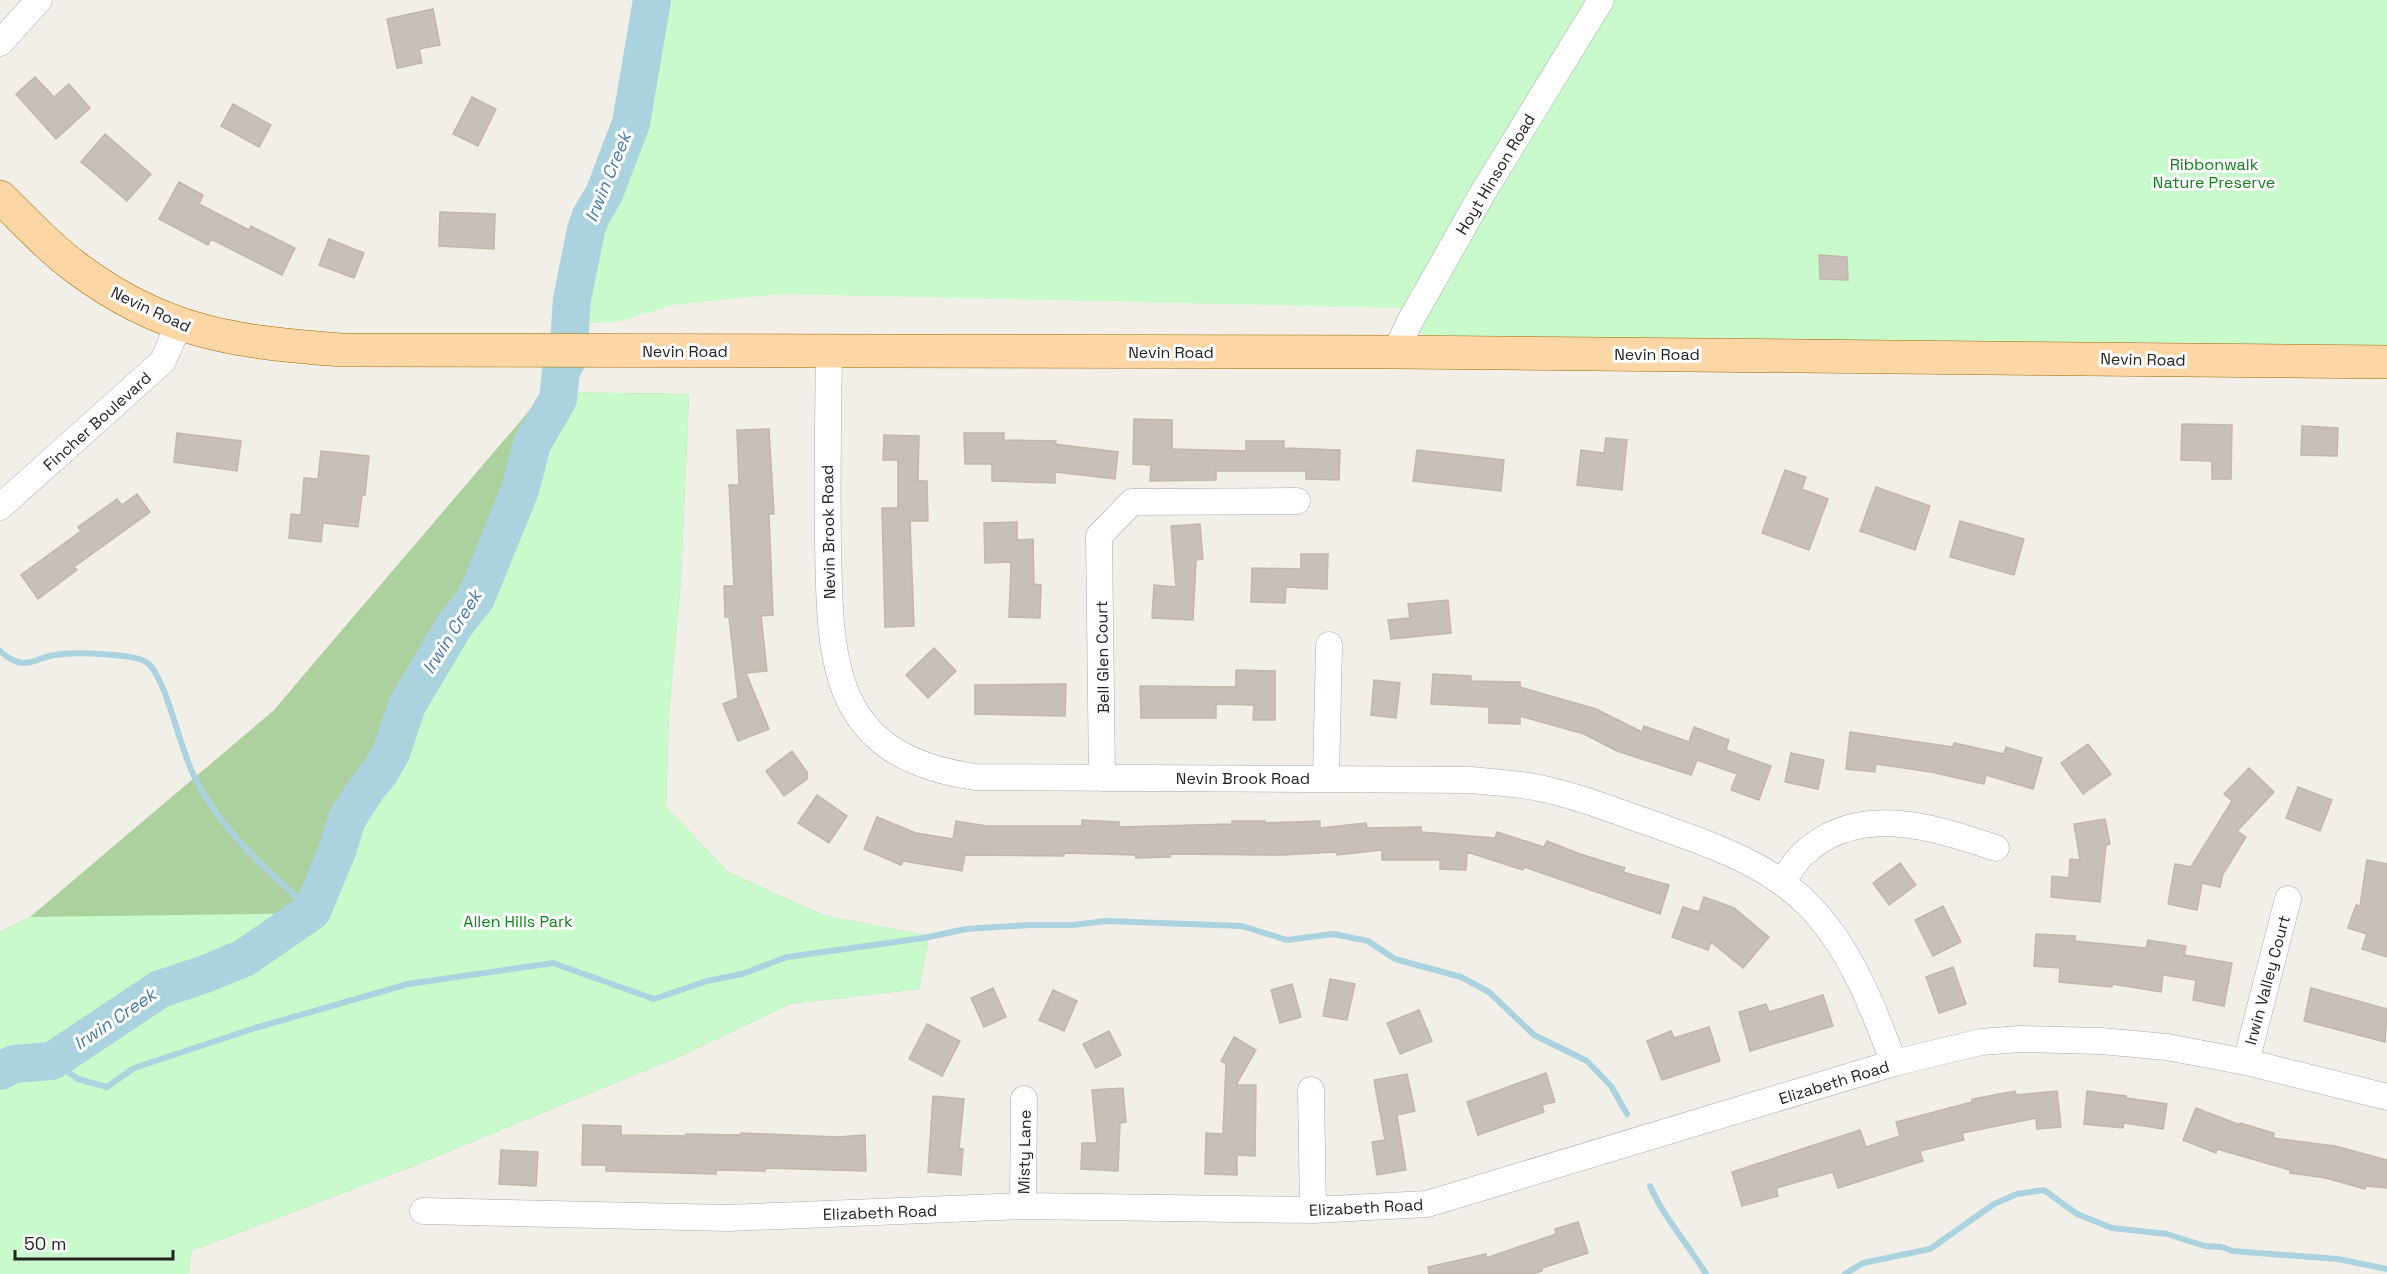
<svg xmlns="http://www.w3.org/2000/svg" width="2387" height="1274" viewBox="0 0 2387 1274" font-family="'Space Grotesk',sans-serif">
  <style>
    .forest { fill: #add19e }
    .park { fill: #c8facc }
    .lines { fill: none; stroke-linecap: round; stroke-linejoin: round }
    .stream { stroke: #aad3df; stroke-width: 6 }
    .river { stroke: #aad3df; stroke-width: 38 }
    .building { fill: #c7bfb8; stroke: #c4b6ab; stroke-width: 1.5 }
    .minor-casing { stroke: #a9a9a9; stroke-width: 27 }
    .major-casing { stroke: #a06b00; stroke-width: 34 }
    .minor { stroke: #fff; stroke-width: 26 }
    .major { stroke: #fcd6a4; stroke-width: 33 }
    .labels { text-anchor: middle; stroke-width: 6; stroke-linejoin: round; paint-order: stroke }
    .park-label { font-size: 16px; fill: #0c8416; stroke: #fff }
    .street-label { font-size: 16px; fill: #222; stroke: #fff }
    .water-label { font-size: 18px; font-style: italic; fill: #4a7aab; stroke: #fff }
  </style>
  <rect width="100%" height="100%" fill="#f2efe9"/>
  <path class="forest" d="M545,392L689,394L681,579L669,712L666,807L728,872L823,915L929,936L919,989L790,1004L681,1056L411,1167L191,1251L189,1274L0,1094V932L30,917L273,711Z"/>
  <path class="park" d="M652,0H2387V348L1425,336L1399,308L782,294L673,305L617,322L571,323L572,299L591,216L604,194L631,123Z
    M545,392L689,394L681,579L669,712L666,807L728,872L823,915L929,936L919,989L790,1004L681,1056L411,1167L191,1251L189,1274H0V932L30,917L322,913L372,780L409,750Z"/>
  <g class="lines">
    <path class="stream" d="M0,651C6,657 16,663 24,663C34,663 45,656 55,655C72,652 138,653 149,664C168,684 180,750 195,778C222,832 268,871 312,911
      M52,1061L78,1079L107,1087L134,1068L255,1028L408,984L553,963L654,999L707,981L742,974L787,957L924,938L966,929L1030,925H1073L1106,921L1242,926L1287,940L1333,934L1368,941L1395,959L1461,977L1489,992L1534,1035L1587,1061L1611,1086L1627,1114
      M1650,1186C1664,1218 1688,1244 1706,1274
      M1845,1274L1863,1263L1930,1249L1994,1204L2017,1194L2044,1190L2077,1214L2112,1228L2167,1234L2205,1246L2222,1247L2232,1251L2338,1259L2387,1269"/>
    <path class="river" d="M0,1071L14,1064L52,1061L160,989L205,974L244,958L312,911L337,851L347,819L366,789L380,772L391,753L407,705L454,626L476,598L520,490L532,444L558,399L561,371L568,358L572,299L586,230L591,216L604,194L631,123L652,0"/>
  </g>
  <path class="building" d="M433,9L440,45L419,49L422,63L397,68L387,19Z
    M35,77L54,97L69,84L90,108L56,139L16,94Z
    M472,97L496,109L478,146L453,134Z
    M233,104L271,125L259,147L221,126Z
    M105,134L151,174L127,201L81,162Z
    M179,182L203,195L199,204L249,230L251,226L295,248L282,275L211,239L208,245L159,219Z
    M440,212L495,214L494,249L439,246Z
    M329,239L364,253L354,278L319,265Z
    M1819,255L1847,257L1848,280L1820,279Z
    M1134,419L1172,420V449L1246,451V441H1284V448L1340,450L1339,480L1306,479V471H1216V480L1150,481L1151,465L1133,464Z
    M2182,424L2232,425L2231,479H2212V461L2181,460Z
    M2302,426L2338,428L2337,456L2301,455Z
    M769,429L774,514H769L773,615L761,616L767,671L746,673L769,729L738,741L723,704L738,698L729,617H725L724,586H734L729,485H739L737,430Z
    M177,433L241,441L237,471L174,462Z
    M964,433H1004V440L1056,441L1055,444L1118,452L1115,479L1055,472V483L992,481V464H965Z
    M884,435L919,436L918,481H927L928,521H910L914,626L885,627L882,508H898V460H883Z
    M1606,438L1627,440L1622,490L1577,485L1581,450L1604,453Z
    M1417,450L1504,460L1501,491L1413,481Z
    M321,451L369,456L365,495H362L358,527L323,523L321,542L289,538L291,514L301,515L304,478L318,479Z
    M1785,470L1806,477L1802,489L1828,499L1809,550L1762,533Z
    M1876,487L1930,506L1915,550L1860,531Z
    M137,494L150,512L74,567L77,570L38,599L21,575L81,531L78,527L117,499L122,505Z
    M1960,521L2024,539L2014,575L1950,557Z
    M1017,522V540L1033,539L1034,584L1041,585L1040,618L1009,617L1011,562L985,563L984,523Z
    M1200,524L1203,559L1196,560L1193,620L1152,618L1154,585L1176,587L1171,526Z
    M1301,554H1328L1327,589L1286,587L1285,603L1251,602L1252,568L1301,569Z
    M1448,600L1451,633L1391,639L1388,620L1410,618L1408,604Z
    M934,648L956,671L928,698L906,675Z
    M1236,670L1275,671V720H1253L1254,705L1216,704V718H1141L1140,686L1236,687Z
    M1433,674L1471,676V681L1520,682V687L1596,709L1642,732L1644,726L1689,742L1694,727L1729,740L1726,750L1771,766L1759,800L1731,790L1737,774L1697,760L1691,775L1617,751L1584,734L1520,716V724L1489,723V707L1431,704Z
    M1374,680L1400,683L1396,718L1371,715Z
    M1066,684L1065,716L975,714V685Z
    M1850,732L1953,747L1954,743L2004,754L2006,747L2042,758L2033,789L1986,775L1984,784L1931,772L1876,764L1875,772L1846,769Z
    M2088,744L2111,774L2083,794L2061,763Z
    M792,751L807,772V779L784,796L766,771Z
    M1791,753L1824,760L1818,789L1785,782Z
    M2249,768L2274,792L2237,831L2246,837L2223,874L2220,887L2202,883L2197,910L2168,904L2175,864L2191,867L2232,801L2224,794Z
    M2298,787L2332,800L2320,831L2286,818Z
    M817,795L847,816L829,843L798,823Z
    M877,817L916,833L953,839L956,821L987,826H1082V820L1119,822V827L1232,824V821H1265V823L1320,821V828L1366,823L1367,828L1421,827V832L1495,838L1497,832L1544,847L1547,841L1580,854L1625,868L1623,872L1669,885L1660,914L1524,867L1523,870L1467,852L1466,870L1440,869V860H1382V850L1337,855L1336,852L1283,855L1170,854V857L1136,858L1135,855L1064,853V856L965,855L962,871L903,861L901,865L864,849Z
    M2105,819L2110,844L2106,845L2100,902L2051,897L2052,876L2069,878L2070,859L2080,860L2074,824Z
    M2367,860L2387,864V957L2362,949L2367,934L2348,928L2356,905L2360,906Z
    M1900,863L1916,885L1889,905L1873,883Z
    M1704,897L1734,908L1769,937L1743,968L1711,942L1708,950L1672,937L1683,907L1699,912Z
    M1943,906L1961,942L1933,956L1915,920Z
    M2036,934L2075,936V941L2146,948L2148,940L2186,946L2184,955L2232,963L2224,1006L2193,1000L2196,980L2163,975L2161,992L2112,984V987L2059,982L2060,968L2034,966Z
    M1953,967L1966,1004L1939,1013L1926,977Z
    M1330,979L1355,984L1347,1020L1323,1016Z
    M1292,984L1301,1017L1280,1023L1271,990Z
    M993,988L1006,1017L984,1027L971,998Z
    M2311,988L2387,1009L2385,1042L2304,1021Z
    M1053,990L1077,1001L1064,1031L1039,1020Z
    M1823,995L1833,1026L1750,1051L1739,1012L1766,1004L1769,1012Z
    M1419,1010L1432,1041L1400,1054L1387,1023Z
    M927,1024L960,1041L942,1076L909,1059Z
    M1709,1027L1720,1061L1662,1080L1647,1041L1671,1031L1674,1038Z
    M1109,1031L1121,1055L1096,1068L1083,1044Z
    M1234,1037L1256,1050L1236,1085H1256L1255,1156L1237,1155V1175L1205,1174L1206,1133L1223,1134L1226,1064L1221,1061Z
    M1546,1073L1555,1102L1542,1105L1544,1112L1478,1135L1467,1102Z
    M1407,1074L1415,1111L1397,1115L1406,1170L1377,1175L1372,1142L1385,1140L1374,1080Z
    M1123,1088L1126,1122L1120,1123L1118,1171L1081,1169L1082,1143H1097L1092,1090Z
    M2015,1091L2016,1095L2057,1091L2061,1127L2037,1129L2036,1118L1962,1133L1964,1140L1920,1151L1923,1161L1838,1188L1833,1172L1776,1188L1778,1196L1742,1206L1732,1172L1860,1130L1866,1147L1900,1136L1896,1122L1972,1102V1099Z
    M2087,1091L2126,1096V1098L2167,1104L2163,1129L2124,1123L2123,1128L2084,1124Z
    M933,1096L964,1099L959,1148L963,1149L961,1175L928,1172Z
    M2196,1108L2240,1125V1123L2274,1133L2273,1138L2335,1146L2387,1160V1188L2366,1186L2365,1189L2326,1178L2290,1173V1170L2217,1149L2216,1153L2183,1140Z
    M583,1125L621,1126V1135L686,1136V1134L741,1135V1133L837,1137L865,1135L866,1171L765,1168V1171L716,1170V1174L606,1171V1165H582Z
    M501,1150L538,1152L536,1186L499,1184Z
    M1578,1222L1588,1253L1542,1268V1271L1533,1274H1429L1428,1267L1486,1254V1258L1556,1234L1555,1229Z"/>
  <g class="lines">
    <g class="minor-casing">
      <path id="minor" d="M0,43L39,0
        M829,351C828,415 827,479 828,543C830,663 830,756 975,777L1470,780C1491,782 1513,783 1534,787C1572,794 1610,809 1647,822C1706,843 1771,863 1814,911C1853,954 1874,1010 1894,1063
        M1396,352L1409,323L1482,194L1601,0
        M0,507L163,361L179,324
        M1102,778L1099,536L1132,502L1297,501
        M1326,778L1329,645
        M1782,882C1788,874 1794,863 1801,856C1856,801 1933,827 1996,848
        M2246,1062L2288,899
        M1311,1090L1313,1210
        M1023,1206L1024,1099
        M423,1211L728,1218L1023,1206L1313,1210L1427,1204L1894,1063L1981,1042L2020,1039L2101,1041L2167,1047L2246,1062L2387,1097"/>
    </g>
    <g class="major-casing">
      <path id="major" d="M0,197C24,220 47,246 74,266C162,333 235,342 341,350L1396,352L2387,362"/>
    </g>
    <use href="#minor" class="minor"/>
    <use href="#major" class="major"/>
  </g>
  <g class="labels">
    <g class="park-label">
      <text x="2214" y="170">Ribbonwalk<tspan x="2214" dy="18">Nature Preserve</tspan></text>
      <text x="518" y="927">Allen Hills Park</text>
    </g>
    <g class="street-label">
      <text transform="translate(1495 174) rotate(-59)" y="6">Hoyt Hinson Road</text>
      <text transform="translate(151 309) rotate(25)" y="6">Nevin Road</text>
      <text x="685" y="357">Nevin Road</text>
      <text x="1171" y="358">Nevin Road</text>
      <text x="1657" y="360">Nevin Road</text>
      <text transform="translate(2143 359) rotate(1)" y="6">Nevin Road</text>
      <text transform="translate(97 421) rotate(-42)" y="6">Fincher Boulevard</text>
      <text transform="translate(828 532) rotate(-91)" y="6">Nevin Brook Road</text>
      <text transform="translate(1102 657) rotate(-91)" y="6">Bell Glen Court</text>
      <text x="1243" y="784">Nevin Brook Road</text>
      <text transform="translate(2267 980) rotate(-75)" y="6">Irwin Valley Court</text>
      <text transform="translate(1834 1082) rotate(-17)" y="6">Elizabeth Road</text>
      <text transform="translate(1024 1152) rotate(-89)" y="6">Misty Lane</text>
      <text transform="translate(1366 1207) rotate(-3)" y="6">Elizabeth Road</text>
      <text transform="translate(880 1212) rotate(-2)" y="6">Elizabeth Road</text>
    </g>
    <g class="water-label">
      <text transform="translate(608 177) rotate(-68)" y="6">Irwin Creek</text>
      <text transform="translate(452 632) rotate(-58)" y="6">Irwin Creek</text>
      <text transform="translate(115 1019) rotate(-34)" y="6">Irwin Creek</text>
    </g>
  </g>
  <path d="M15 1250v9h158v-9" fill="none" stroke="#222222" stroke-width="3"/>
  <text x="24" y="1250" font-size="18" fill="#222222" stroke="#ffffff" stroke-width="4.5" paint-order="stroke">50 m</text>
</svg>
